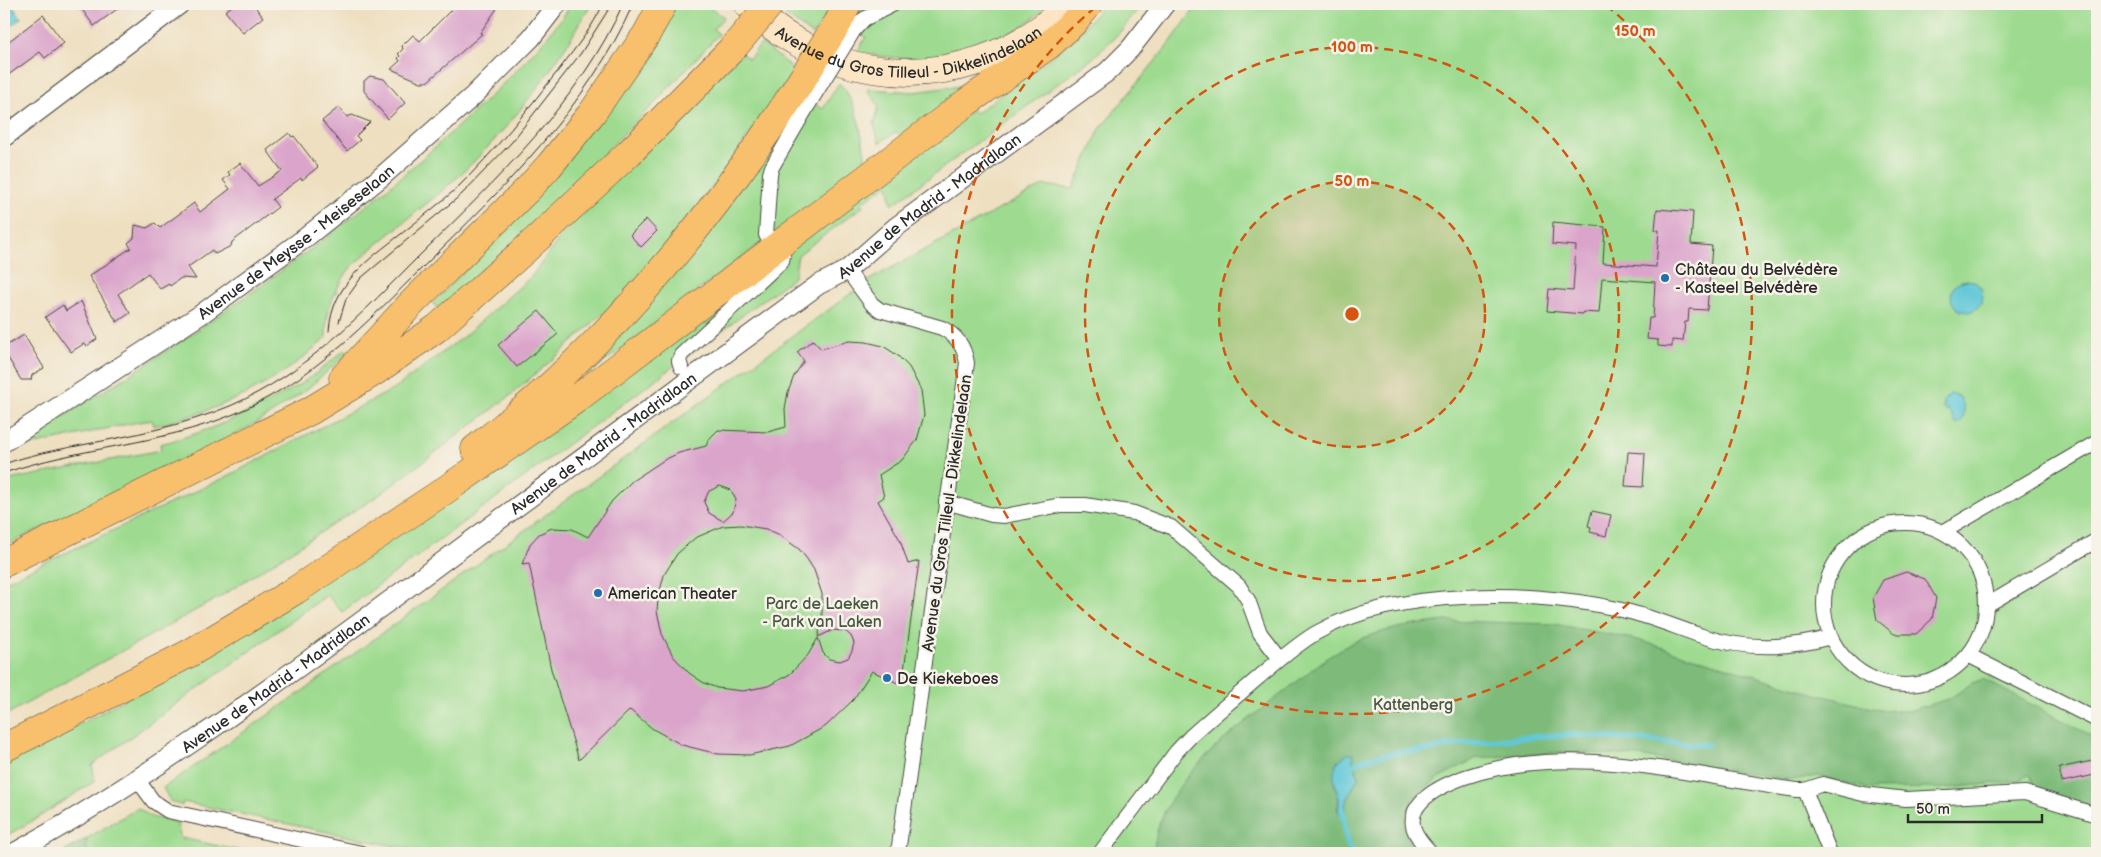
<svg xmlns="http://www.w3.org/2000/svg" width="2101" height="857" viewBox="0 0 2101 857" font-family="'Balsamiq Sans',sans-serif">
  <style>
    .green { fill: #9edb90; stroke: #64835e }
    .forest { fill: #7ebb7a; stroke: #547352; fill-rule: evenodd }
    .water { fill: #5ec8d8; stroke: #447a82 }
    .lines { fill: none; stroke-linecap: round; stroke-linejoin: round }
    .stream { stroke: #5ec8d8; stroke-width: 5.5 }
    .building { fill: #daa4cb; fill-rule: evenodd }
    .pedestrian-casing { stroke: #484641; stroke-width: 16 }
    .minor-casing { stroke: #484641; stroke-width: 21 }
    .secondary-casing { stroke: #484641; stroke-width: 29 }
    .trunk-casing { stroke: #484641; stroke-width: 29 }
    .pedestrian { stroke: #fff; stroke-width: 14 }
    .minor { stroke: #fff; stroke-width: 19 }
    .secondary { stroke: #fce5c4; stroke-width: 28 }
    .trunk { stroke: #f8bf6c; stroke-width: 28 }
    .tram { stroke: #2b2b2b; stroke-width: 1 }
    .pedestrian-bridge-casing { stroke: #484641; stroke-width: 16; stroke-linecap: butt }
    .trunk-bridge-casing { stroke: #484641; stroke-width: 29; stroke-linecap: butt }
    .pedestrian-bridge { stroke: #fff; stroke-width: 14 }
    .trunk-bridge { stroke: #f8bf6c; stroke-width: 28 }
    .ring { fill: none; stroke: #d5540f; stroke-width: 2.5; stroke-dasharray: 9 6 }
    .poi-dot { fill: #1f6fb2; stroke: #f7f3e8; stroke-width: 2 }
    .labels { text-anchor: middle; stroke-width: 5; stroke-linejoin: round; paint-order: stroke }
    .street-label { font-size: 16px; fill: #2b2b2b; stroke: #f7f3e8 }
    .poi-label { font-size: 16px; fill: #2b2b2b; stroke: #f7f3e8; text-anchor: start }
    .park-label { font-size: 16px; fill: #485744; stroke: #f7f3e8 }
    .centre { fill: #d5540f; stroke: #f7f3e8; stroke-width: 2.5 }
    .ring-label { font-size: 15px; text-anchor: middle; font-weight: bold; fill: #d5540f; stroke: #f7f3e8; stroke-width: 5; stroke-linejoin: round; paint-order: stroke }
  </style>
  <rect width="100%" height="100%" fill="#f7f3e8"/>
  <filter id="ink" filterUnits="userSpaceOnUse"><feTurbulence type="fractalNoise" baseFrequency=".02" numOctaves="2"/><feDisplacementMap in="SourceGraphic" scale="10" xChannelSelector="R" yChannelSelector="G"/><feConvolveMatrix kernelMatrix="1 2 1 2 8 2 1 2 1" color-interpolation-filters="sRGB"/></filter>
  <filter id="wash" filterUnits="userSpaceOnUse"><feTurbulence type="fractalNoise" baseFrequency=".0096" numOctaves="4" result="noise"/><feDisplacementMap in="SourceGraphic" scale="20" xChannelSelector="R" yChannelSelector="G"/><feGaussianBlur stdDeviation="1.12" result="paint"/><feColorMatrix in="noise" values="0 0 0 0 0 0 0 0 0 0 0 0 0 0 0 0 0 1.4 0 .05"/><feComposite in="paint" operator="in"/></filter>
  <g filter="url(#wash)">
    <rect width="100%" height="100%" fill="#eedfc0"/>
    <path class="green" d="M572,4H591C557,66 511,127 460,175C425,207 387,234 352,266C335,287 325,311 326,338C273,387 223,409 154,426L152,420L133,423L18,448L17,445C170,352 322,252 454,130C496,91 539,52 572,4Z
      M669,4H705L724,17L713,29L719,34L651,107L511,244L438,309L433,303L514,220Z
      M794,4H841L835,19L826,14L813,35L785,15Z
      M859,4H1050C999,52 924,68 857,52L866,37L847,26Z
      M1104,4H1142L1120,32L1093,58L892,205L888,184L861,203L863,206L798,255L794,277L342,612L327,595L92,765L95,781L34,820L4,837V763L68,731L205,654L973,110L976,113L1049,59L1081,31Z
      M1198,4H2097V853H428L183,802L182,806L170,801L163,788L300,693L871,279L1044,185L1073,189L1100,129L1170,43Z
      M762,43L794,70L784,86L680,232L610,307L559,354L506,399L379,495L218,598L4,716V582L226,477L394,389L463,337L532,276L568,226L741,53L749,59Z
      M839,83C857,99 863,140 866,163L587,375L580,367L804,98L823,109Z
      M960,86L962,93L902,137L896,132L879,143L874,124L879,106L867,90L868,89L914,92Z
      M345,350L348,353L306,390L268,416L228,439L4,546V481L161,450L160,444C212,431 260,409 305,381C319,372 332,360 345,350Z
      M138,808L151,817L176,822L181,838L252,853H62Z"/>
    <path class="forest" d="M1445,621L1554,624L1638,640L1812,693L1880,710L1908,711L1949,699L1972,683L1983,679L2097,739V809L2035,791L2031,776L2028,775L2017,781L1949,788L1869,789L1818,776L1791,780L1638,756L1567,752L1477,758L1438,778L1412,800L1404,824L1406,834L1419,853H1153C1155,841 1157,828 1162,817C1185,764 1244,723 1289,688C1308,673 1328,655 1350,644C1379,629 1413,625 1445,621ZM1351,754L1354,756L1352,764C1354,767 1358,772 1359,775C1359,777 1346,800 1344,807L1337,810L1339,800L1334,783L1336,763L1344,756Z
      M87,838V853H62Z"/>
    <path class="water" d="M4,4H11L21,18L12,25L4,14Z
      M1951 296a16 16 0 1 1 32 0a16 16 0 1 1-32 0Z
      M1950,394L1959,396C1965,404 1966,415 1960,423H1955L1950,412L1943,408V401Z
      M1347,754H1354L1352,764L1359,776L1346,800L1345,813L1339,814C1337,808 1340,804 1339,798C1334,781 1328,765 1347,754Z"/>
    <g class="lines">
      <path class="stream" d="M1348,768L1361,760L1399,752L1428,750L1458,744L1539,736L1571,735L1708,745
        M1342,807L1348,845L1355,853"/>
    </g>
    <g id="blocks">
      <path class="building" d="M78,4H124L94,26Z
        M235,4H253L263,17L243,33L225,11Z
        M457,4H500L480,33L482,34L427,82H421L391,69L400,61L398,58L400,56L398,54L403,49L402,46L413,35L420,41Z
        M43,15L64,43L45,58L40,52L4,78V45Z
        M370,76L384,79L405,103L388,119L364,91V81Z
        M339,107L347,117L352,115L370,122L356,136L360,140L347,151L322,121Z
        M289,133L292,137L294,136L318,167L302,180L301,178L272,199L278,207L232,242L231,246L215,254L212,250L188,267L196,279L181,278L170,286L169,284L160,289L148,273L118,294L130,313L117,322L89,276L131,248L128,243L134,238L135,225L147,228L155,223L160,228L194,203L200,212L230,189L223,180L230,175L228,172L240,163L258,186L282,171L267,150Z
        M1657,209L1693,212L1691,244L1712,246L1707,310L1689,309L1688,322H1685L1683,341L1672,340V347L1658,346V340L1647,339L1649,318H1653L1655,282L1602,278L1599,313L1583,312V314L1547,311L1549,289L1573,291L1576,246L1552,244L1553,222L1605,227L1603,263L1656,267L1659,230H1655Z
        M646,219L657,231L641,247L630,235Z
        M81,301L97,339L87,346L85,343L71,352L45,317L63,305L66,311Z
        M539,311L558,334L517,367L498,345Z
        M24,335L44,368L32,375L31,380H21L4,351V347Z
        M813,340L821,349L849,341L866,342L883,346L897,355L909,367L921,390L924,415L917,440L902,460L879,475L884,497L878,501L900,540L908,564L919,561L902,685L872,671L853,700L826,726L790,746L749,755L718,754L682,745L653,729L630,710L579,760L551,669L529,563L522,564L530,544L539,534L552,528L572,529L588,537L612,501L632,481L664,460L679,453L706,446L710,438L718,430L768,432L786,427L785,409L788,392L794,376L804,361L797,352ZM720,486L731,490L736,500L733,512L723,521L709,513L704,502L709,491ZM741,525L766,529L778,534L799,549L807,559L814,570L822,594V620L818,637L833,630L845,631L851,636L854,643L852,651L848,658L840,661L829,659L823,653L818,638L808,655L790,674L768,686L743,691L717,688L704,683L689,673L673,656L662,634L657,611L658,599L664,575L677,554L695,538L723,526Z
        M1628,452L1645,453L1643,487L1625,486Z
        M1592,511L1611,515L1606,536L1590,532L1591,527L1588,526Z
        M1906,572L1925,579L1936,598L1932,619L1916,634H1894L1877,620L1873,598L1883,580Z
        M2092,761L2095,775L2062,782L2059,768Z"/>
    </g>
  </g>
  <g filter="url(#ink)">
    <use href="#blocks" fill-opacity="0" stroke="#484641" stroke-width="1"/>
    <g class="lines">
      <g class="pedestrian-casing">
        <path id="pedestrian" d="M854,30L864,19L894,4
          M847,270L872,304L880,310L942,328C957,336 964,346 967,363L898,853
          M681,367L679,361L681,355L782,261L783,256L766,235L770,174L772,167L810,102
          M946,502L992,515L1004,516L1061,505H1085L1134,513L1171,527L1239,586L1248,600L1260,633L1280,659
          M1824 604a81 81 0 1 1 162 0a81 81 0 1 1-162 0Z
          M1943,532L2097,442
          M1987,605L2097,540
          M1968,655L2097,720
          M137,779L153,801L168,811L361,853
          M1805,790L1830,853
          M1100,853L1176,752L1191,736C1213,716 1236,697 1259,677C1277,662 1296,645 1316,633C1396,587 1542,589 1630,612C1654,618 1678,628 1702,636C1745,650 1788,649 1831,637
          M1431,853C1416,837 1403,821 1422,801C1433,790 1451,782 1465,777C1571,741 1691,776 1797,790H1805L1823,784L1863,794L1906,799L2025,793L2097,815"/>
      </g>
      <g class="minor-casing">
        <g id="minor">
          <path d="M4,137L180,4"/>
          <path id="s1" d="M4,442L200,315L305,238L380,178L472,97L531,38L557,4"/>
          <path id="s2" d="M14,853C152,777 280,681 407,588C544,487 681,385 818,285L847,270L896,227L1107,72L1130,49L1165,4"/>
        </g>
      </g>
      <g class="secondary-casing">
        <g id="secondary">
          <path id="s3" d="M748,4C764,22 785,36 806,47C892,92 1001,75 1069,4"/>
        </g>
      </g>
      <g class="trunk-casing">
        <path id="trunk" d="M839,21L847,4
          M343,378L411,304L528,189L549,166L592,113L646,35L663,4
          M475,449C603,351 706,227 794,92
          M4,563L310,411L374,372L437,328L526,249L629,153L734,47
          M4,748L190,653L296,590L444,491L575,400L967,102L1049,45L1074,22L1089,4"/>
      </g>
      <use href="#pedestrian" class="pedestrian"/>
      <use href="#minor" class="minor"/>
      <use href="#secondary" class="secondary"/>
      <use href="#trunk" class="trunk"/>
      <path class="tram" d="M339,322L346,299L361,278L462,194L511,143L581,53L612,4
        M329,331C332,284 368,260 401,234C420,219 439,204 457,188C495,151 528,109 561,67C576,47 593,27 603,4
        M4,464C29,455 56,450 82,445C133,435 182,426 230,406C307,373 363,312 421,254C496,180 580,101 623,4
        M4,473C79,447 160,445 234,414C311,382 366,323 424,266C503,188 588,107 633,4"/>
      <g class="pedestrian-bridge-casing">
        <path id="pedestrian-bridge" d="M810,102L854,30"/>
      </g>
      <g class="trunk-bridge-casing">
        <path id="trunk-bridge" d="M734,47L770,4
          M794,92L839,21"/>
      </g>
      <use href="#pedestrian-bridge" class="pedestrian-bridge"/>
      <use href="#trunk-bridge" class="trunk-bridge"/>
    </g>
  </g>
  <circle cx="1352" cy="314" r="133" fill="#d5540f" fill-opacity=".12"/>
  <g class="ring">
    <circle cx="1352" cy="314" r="133"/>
    <circle cx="1352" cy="314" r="267"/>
    <path d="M1606 5A400 400 0 1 1 1098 5"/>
  </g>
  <g class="poi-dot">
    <circle cx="1665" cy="278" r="5"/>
    <circle cx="598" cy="593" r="5"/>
    <circle cx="887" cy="678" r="5"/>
  </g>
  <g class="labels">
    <g class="street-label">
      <text dy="6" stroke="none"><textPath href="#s3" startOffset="179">Avenue du Gros Tilleul - Dikkelindelaan</textPath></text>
      <text dy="6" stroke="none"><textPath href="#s2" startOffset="1122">Avenue de Madrid - Madridlaan</textPath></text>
      <text dy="6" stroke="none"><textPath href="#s1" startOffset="354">Avenue de Meysse - Meiseselaan</textPath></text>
      <text dy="6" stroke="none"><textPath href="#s2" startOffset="718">Avenue de Madrid - Madridlaan</textPath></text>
      <text transform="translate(946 513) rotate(-82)" y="6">Avenue du Gros Tilleul - Dikkelindelaan</text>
      <text dy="6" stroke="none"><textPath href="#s2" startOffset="312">Avenue de Madrid - Madridlaan</textPath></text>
    </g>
    <g class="poi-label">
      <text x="1675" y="275">Château du Belvédère<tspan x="1675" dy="18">- Kasteel Belvédère</tspan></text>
      <text x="608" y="599">American Theater</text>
      <text x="897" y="684">De Kiekeboes</text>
    </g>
    <g class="park-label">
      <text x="822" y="609">Parc de Laeken<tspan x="822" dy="18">- Park van Laken</tspan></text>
      <text x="1413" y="710">Kattenberg</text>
    </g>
  </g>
  <circle cx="1352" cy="314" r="8" class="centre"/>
  <g class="ring-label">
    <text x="1635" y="36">150 m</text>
    <text x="1352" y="52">100 m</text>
    <text x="1352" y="186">50 m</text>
  </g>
  <rect width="2101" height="857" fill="none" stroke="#f7f3e8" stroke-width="20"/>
  <path d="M1908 814v8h134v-8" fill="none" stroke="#2b2b2b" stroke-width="2.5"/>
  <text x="1916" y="814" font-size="15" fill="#2b2b2b" stroke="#f7f3e8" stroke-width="4" paint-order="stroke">50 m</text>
</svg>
